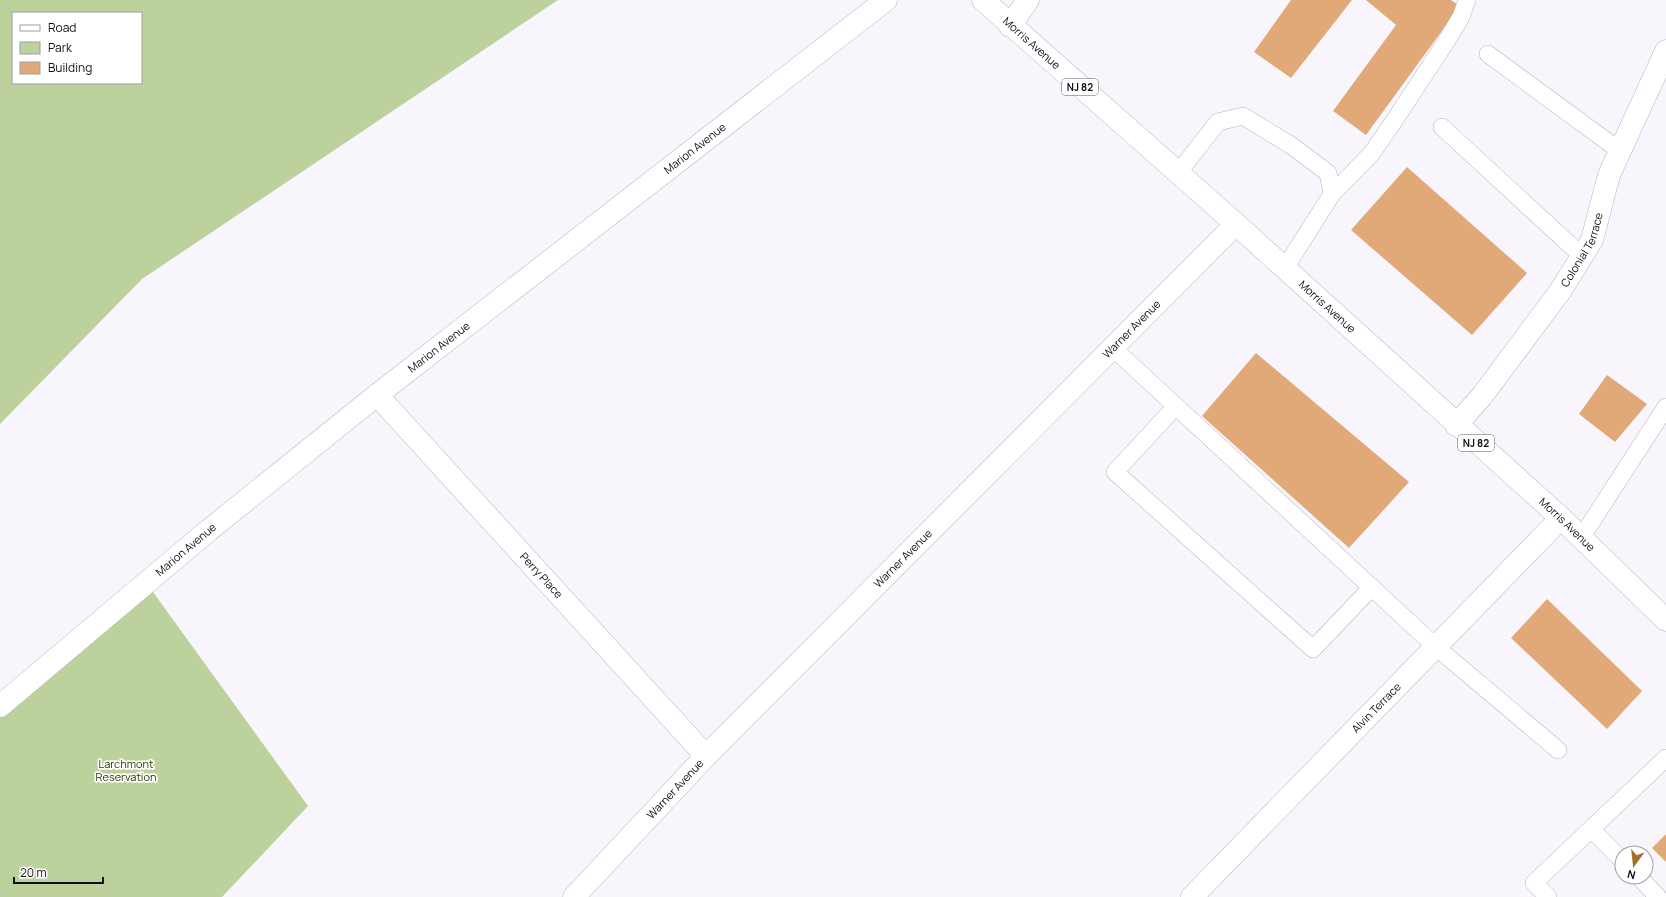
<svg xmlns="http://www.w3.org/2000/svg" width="1666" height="897" viewBox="0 0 1666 897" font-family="Manrope,sans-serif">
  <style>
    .green { fill: #bcd19b; fill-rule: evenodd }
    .building { fill: #e2a978 }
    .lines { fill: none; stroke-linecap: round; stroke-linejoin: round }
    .lane-casing { stroke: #b8b2bf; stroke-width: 18 }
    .street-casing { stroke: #b8b2bf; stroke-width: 23 }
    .primary-casing { stroke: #b8b2bf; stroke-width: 23 }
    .lane { stroke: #fff; stroke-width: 17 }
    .street { stroke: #fff; stroke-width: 22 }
    .primary { stroke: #fff; stroke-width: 22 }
    .labels { text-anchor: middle; stroke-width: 3.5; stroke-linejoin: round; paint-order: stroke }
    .shield { fill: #fff; stroke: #58575a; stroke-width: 1 }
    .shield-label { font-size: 10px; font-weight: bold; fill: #110f13 }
    .street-label { font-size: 11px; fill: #110f13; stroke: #fff }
    .park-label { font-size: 11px; fill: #273503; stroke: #fff }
  </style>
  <rect width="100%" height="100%" fill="#f9f5fd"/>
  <path class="green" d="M0,0H558L142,279L0,424ZM13,13H141V83H13Z
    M145,581L308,806L222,897H0V700Z"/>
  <path class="building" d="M1291,0H1352L1291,78L1254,52Z
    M1366,0H1451L1460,6L1366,135L1333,111L1396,25Z
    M1407,167L1527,273L1472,335L1351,230Z
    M1256,353L1409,482L1349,548L1202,416Z
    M1607,375L1647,404L1615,442L1579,414Z
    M1547,599L1642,691L1607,729L1511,638Z
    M1666,834V862L1652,848Z"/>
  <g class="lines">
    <g class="lane-casing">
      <path id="lane" d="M1488,54L1620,151
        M1442,127L1582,256
        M1178,173L1218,122L1243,116L1292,146L1328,173L1332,194L1285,268
        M1332,194L1372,153L1396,118L1444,45L1461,17L1467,0
        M1112,347L1436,647L1558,750
        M1176,406L1115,472L1313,649L1372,587
        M1581,538L1666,407
        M1622,860L1591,829L1666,758
        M1639,877L1658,897
        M1548,897L1534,883L1591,829"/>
    </g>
    <g class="street-casing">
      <g id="street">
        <path d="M1010,26L1028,0"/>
        <path id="s1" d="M377,395L706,756"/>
        <path id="s2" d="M1456,425L1482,396L1561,290L1592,240L1609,175L1666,51"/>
        <path id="s3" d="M0,706L209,530L377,395L886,0"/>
        <path id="s4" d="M574,897L706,756L1236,224"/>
        <path id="s5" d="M1192,897L1561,518"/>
      </g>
    </g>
    <g class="primary-casing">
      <g id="primary">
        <path id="s6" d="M983,0L1236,224L1561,518L1666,620"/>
      </g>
    </g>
    <use href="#lane" class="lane"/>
    <use href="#street" class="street"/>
    <use href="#primary" class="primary"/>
  </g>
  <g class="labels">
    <g class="shield">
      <rect x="1062" y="79" width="36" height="16" rx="3"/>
      <rect x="1458" y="435" width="36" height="16" rx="3"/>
    </g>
    <g class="shield-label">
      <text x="1080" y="91">NJ 82</text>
      <text x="1476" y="447">NJ 82</text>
    </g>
    <g class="street-label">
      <text dy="4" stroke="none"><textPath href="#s6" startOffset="65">Morris Avenue</textPath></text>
      <text dy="4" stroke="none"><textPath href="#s3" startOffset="891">Marion Avenue</textPath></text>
      <text dy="4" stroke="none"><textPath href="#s2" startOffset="217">Colonial Terrace</textPath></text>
      <text dy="4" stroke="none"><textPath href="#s6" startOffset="461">Morris Avenue</textPath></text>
      <text dy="4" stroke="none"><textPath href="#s4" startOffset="796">Warner Avenue</textPath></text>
      <text dy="4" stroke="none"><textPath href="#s3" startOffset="567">Marion Avenue</textPath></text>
      <text dy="4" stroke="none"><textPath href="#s6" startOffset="785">Morris Avenue</textPath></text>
      <text dy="4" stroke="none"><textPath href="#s3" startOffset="243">Marion Avenue</textPath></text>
      <text dy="4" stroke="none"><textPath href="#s4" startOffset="472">Warner Avenue</textPath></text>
      <text dy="4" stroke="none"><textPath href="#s1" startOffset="244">Perry Place</textPath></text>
      <text dy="4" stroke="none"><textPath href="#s5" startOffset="264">Alvin Terrace</textPath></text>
      <text dy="4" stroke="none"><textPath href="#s4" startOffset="148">Warner Avenue</textPath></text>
    </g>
    <g class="park-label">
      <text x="126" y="768">Larchmont<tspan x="126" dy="13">Reservation</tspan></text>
    </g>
  </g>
  <rect x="12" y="12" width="130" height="72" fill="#ffffff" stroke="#a09fa1"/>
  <rect x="20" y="25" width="20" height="6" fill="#ffffff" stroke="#a09fa1"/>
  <text x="48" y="32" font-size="12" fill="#110f13">Road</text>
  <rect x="20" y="42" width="20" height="12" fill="#bcd19b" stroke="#a09fa1"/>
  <text x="48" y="52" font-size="12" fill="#110f13">Park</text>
  <rect x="20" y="62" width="20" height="12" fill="#e2a978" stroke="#a09fa1"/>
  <text x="48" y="72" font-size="12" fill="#110f13">Building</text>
  <g transform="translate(1634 865) rotate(195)"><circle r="19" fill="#ffffff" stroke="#a09fa1"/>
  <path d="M0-3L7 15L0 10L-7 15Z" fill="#a47029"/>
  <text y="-6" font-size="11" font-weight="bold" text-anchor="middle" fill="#110f13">N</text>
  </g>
  <path d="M14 877v6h89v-6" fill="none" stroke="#110f13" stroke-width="2"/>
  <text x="20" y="877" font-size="12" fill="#110f13" stroke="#ffffff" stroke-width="3" paint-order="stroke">20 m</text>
</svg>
